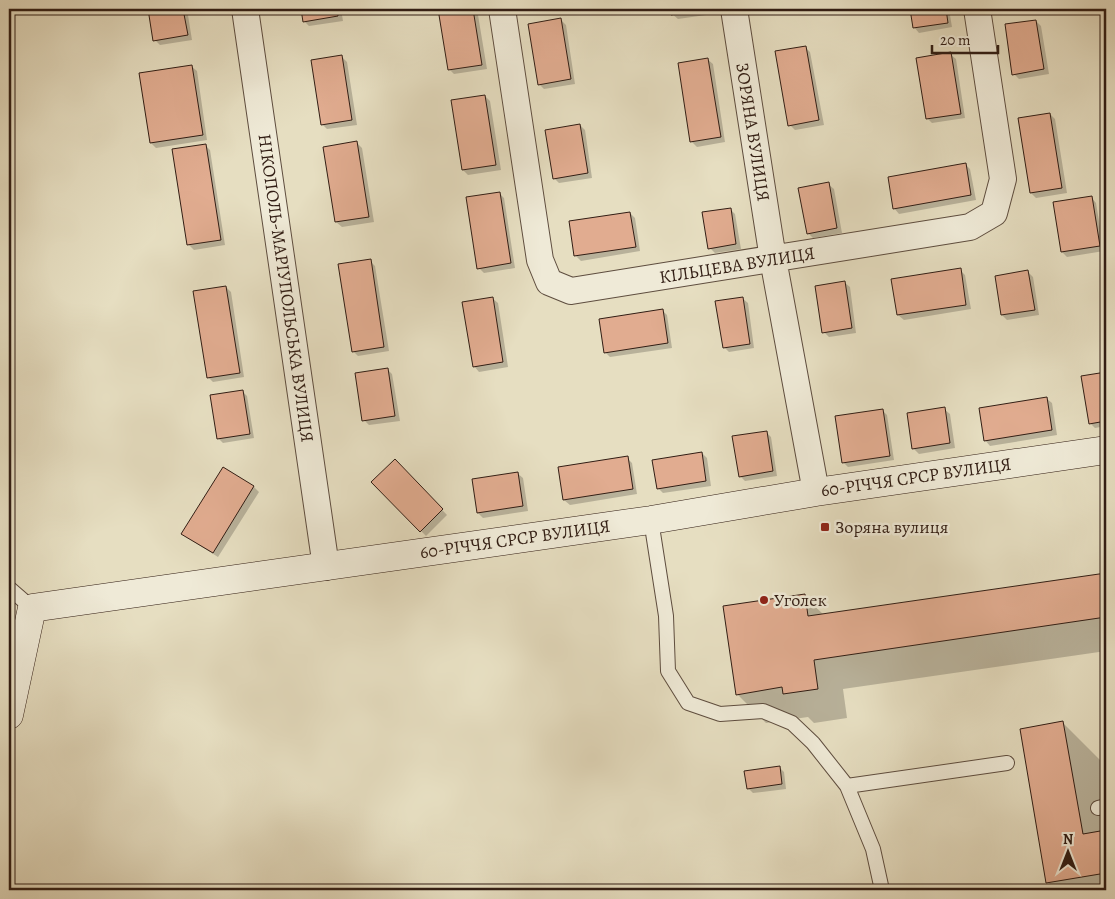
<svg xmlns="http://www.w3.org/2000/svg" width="1115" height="899" viewBox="0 0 1115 899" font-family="Alegreya,serif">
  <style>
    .shadow { fill: #0003 }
    .building { fill: #e1ac90; stroke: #311d14 }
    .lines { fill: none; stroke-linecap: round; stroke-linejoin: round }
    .lane-casing { stroke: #5e4d3f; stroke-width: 16 }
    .street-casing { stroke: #5e4d3f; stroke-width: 28 }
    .secondary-casing { stroke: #311d14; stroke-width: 29 }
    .lane { stroke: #efead7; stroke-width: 14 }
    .street { stroke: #efead7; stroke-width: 26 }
    .secondary { stroke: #efead7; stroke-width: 28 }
    .poi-dot { fill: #8f2418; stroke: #efead7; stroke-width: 2 }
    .labels { text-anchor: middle; stroke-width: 5; stroke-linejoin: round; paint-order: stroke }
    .street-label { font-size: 18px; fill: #311d14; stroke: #efead7 }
    .poi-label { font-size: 18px; fill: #311d14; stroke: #efead7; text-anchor: start }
  </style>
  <rect width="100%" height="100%" fill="#e6dec1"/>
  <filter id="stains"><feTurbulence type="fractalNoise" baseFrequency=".004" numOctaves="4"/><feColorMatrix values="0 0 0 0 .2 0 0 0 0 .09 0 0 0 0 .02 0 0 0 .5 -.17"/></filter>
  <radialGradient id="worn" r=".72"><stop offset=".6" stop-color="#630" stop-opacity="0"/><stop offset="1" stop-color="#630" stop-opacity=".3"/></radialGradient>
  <path class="shadow" d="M150,9H187L192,40L160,45L155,40Z
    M302,9H341L343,21L309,26L304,21Z
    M440,9H477L487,69L454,74L449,69Z
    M672,9H705L706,15L678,19L672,14Z
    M911,9H949L952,27L919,33L914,27Z
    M561,20L566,25L575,84L544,89L539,84Z
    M1036,21L1041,26L1049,74L1019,79L1014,74Z
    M805,47L810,52L824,125L795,130L790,125Z
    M950,54L956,59L965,118L932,123L927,118Z
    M342,57L347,62L357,125L327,129L322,124Z
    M707,59L713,64L725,142L697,147L692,142Z
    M191,66L197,71L207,140L156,148L151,143Z
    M485,96L490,101L501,170L468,175L463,170L452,101Z
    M1050,114L1055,119L1067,193L1036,198L1031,193L1019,119Z
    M580,125L585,130L592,178L559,183L554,178Z
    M357,143L362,148L374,222L342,227L336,222Z
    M205,145L210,150L225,245L194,250L189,245Z
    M965,164L970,169L976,200L899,214L894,208Z
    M828,184L834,189L842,233L813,238L808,233Z
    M499,193L504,198L515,268L484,273L479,268Z
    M1091,197L1096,203L1104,251L1067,257L1062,252Z
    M730,209L735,214L741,249L715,253L710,248Z
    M630,213L635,218L640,251L581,261L576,256Z
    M370,261L375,266L389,351L358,356L353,351Z
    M960,270L965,275L971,309L904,320L898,315L893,280Z
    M1028,272L1033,277L1039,315L1007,320L1002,315Z
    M844,282L850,287L856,333L829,337L824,332Z
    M226,287L231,292L244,377L213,382L208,377Z
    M492,298L498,303L508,367L479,372L474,366Z
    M742,298L748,303L754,348L729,352L724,347Z
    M662,310L667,315L672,348L610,357L605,352Z
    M387,369L392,374L400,421L369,425L364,420Z
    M1106,373V426L1095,428L1090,423L1082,377Z
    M242,391L247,396L254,438L223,443L218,438Z
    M1046,398L1052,403L1057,435L990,446L985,440Z
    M944,409L950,414L955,448L919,454L914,449Z
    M882,410L887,415L894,460L848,467L843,462Z
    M766,432L771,437L777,476L745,481L740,476Z
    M702,453L707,458L711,486L663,493L658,488Z
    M627,458L632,463L637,494L570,505L564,500Z
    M395,461L447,515L426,536L373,482Z
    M224,469L254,487L259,492L218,557L188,538L183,533Z
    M517,473L523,478L528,511L483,518L478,513Z
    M1106,574V651L843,689L847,718L814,723L808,717L766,723L737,694L804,596L824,615Z
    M9,612L28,632L9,655Z
    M1063,723L1101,761L1106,790V890H1055L1048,882Z
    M779,767L784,772L786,789L753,793L748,788Z"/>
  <path class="building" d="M148,9H183L188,35L153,41Z
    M301,9H337L338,16L303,22Z
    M438,9H473L482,65L448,70Z
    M670,9H701V10L671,15Z
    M910,9H946L948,23L913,28Z
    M561,18L571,79L538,85L528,24Z
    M1036,20L1044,69L1012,75L1005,24Z
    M806,46L819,120L788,126L775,51Z
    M951,52L961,114L926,119L916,58Z
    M342,55L352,120L321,125L311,60Z
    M708,58L721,137L690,142L678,63Z
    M192,65L203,135L150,143L139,73Z
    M485,95L496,165L462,170L451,100Z
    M1050,113L1062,188L1030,193L1018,118Z
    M580,124L588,173L553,179L545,130Z
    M357,141L369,217L335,222L323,147Z
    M206,144L221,240L187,245L172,149Z
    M966,163L971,195L893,209L888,177Z
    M829,182L837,228L807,234L798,188Z
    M500,192L511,263L477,269L466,197Z
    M1092,196L1100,246L1061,252L1053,202Z
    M731,208L736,244L708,249L702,212Z
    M630,212L636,247L574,256L569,221Z
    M371,259L384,347L352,352L338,264Z
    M961,268L966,305L897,315L891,279Z
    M1028,270L1035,310L1001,315L995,276Z
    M845,281L852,328L822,333L815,286Z
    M226,286L240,373L207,378L193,291Z
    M493,297L503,362L473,367L462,302Z
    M743,297L750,344L723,348L715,301Z
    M663,309L668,343L604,353L599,319Z
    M388,368L395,416L362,421L355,373Z
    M1106,372V421L1089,424L1081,376Z
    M243,390L250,434L217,439L210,395Z
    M1047,397L1052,430L984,441L979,408Z
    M945,407L950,443L912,449L907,413Z
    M883,409L890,456L842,463L835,416Z
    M767,431L773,471L739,477L732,436Z
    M702,452L706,481L657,489L652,460Z
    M628,456L633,489L563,500L558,467Z
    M395,459L443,509L420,532L371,482Z
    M223,467L254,486L213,553L181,534Z
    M518,472L523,506L477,513L472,479Z
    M1106,573V617L814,660L818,689L783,694L782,687L736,695L723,606L805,594L808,616Z
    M1063,721L1083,834L1106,830V873L1046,883L1020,729Z
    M780,766L782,784L747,789L744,771Z"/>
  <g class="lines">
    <g class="lane-casing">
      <path id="lane" d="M651,520L666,616L668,671L688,703L720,714L763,711L792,723L813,743L847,786L873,849L882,890
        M9,588L32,608
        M847,786L1007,763
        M1098,808L1106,806"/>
    </g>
    <g class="street-casing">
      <path id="street" d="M245,9L326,567
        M502,9L540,260L549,282L571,291L970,227L994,213L1003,179L977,9
        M734,9L773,259L816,492"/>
    </g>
    <g class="secondary-casing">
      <path id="secondary" d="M9,715L32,608L651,520L816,492L1106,450"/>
    </g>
    <use href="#lane" class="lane"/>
    <use href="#street" class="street"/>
    <use href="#secondary" class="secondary"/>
  </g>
  <g class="poi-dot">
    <rect x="820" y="522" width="10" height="10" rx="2.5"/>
    <circle cx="764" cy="600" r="5"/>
  </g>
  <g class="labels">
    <g class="street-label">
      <text transform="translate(753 132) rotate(81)" y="6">ЗОРЯНА ВУЛИЦЯ</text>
      <text transform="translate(737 265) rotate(-9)" y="6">КІЛЬЦЕВА ВУЛИЦЯ</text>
      <text transform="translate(286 288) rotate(82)" y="6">НІКОПОЛЬ-МАРІУПОЛЬСЬКА ВУЛИЦЯ</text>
      <text transform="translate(916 477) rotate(-8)" y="6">60-РІЧЧЯ СРСР ВУЛИЦЯ</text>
      <text transform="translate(515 539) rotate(-8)" y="6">60-РІЧЧЯ СРСР ВУЛИЦЯ</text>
    </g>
    <g class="poi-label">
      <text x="835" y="533">Зоряна вулиця</text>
      <text x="774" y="606">Уголек</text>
    </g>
  </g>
  <rect width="1115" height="899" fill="none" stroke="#e6dec1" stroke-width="30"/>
  <rect x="10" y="10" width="1095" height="879" fill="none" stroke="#311d14" stroke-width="2.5"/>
  <rect x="15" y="15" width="1085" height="869" fill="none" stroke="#311d14"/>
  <g transform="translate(1068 852)" stroke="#efead7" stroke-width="4" paint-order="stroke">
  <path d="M0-4L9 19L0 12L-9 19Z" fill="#311d14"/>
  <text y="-8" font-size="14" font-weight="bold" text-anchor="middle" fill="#311d14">N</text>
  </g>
  <path d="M932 45v8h66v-8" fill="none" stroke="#311d14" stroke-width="2.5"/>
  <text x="940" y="45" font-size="15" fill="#311d14" stroke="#efead7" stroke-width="4" paint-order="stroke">20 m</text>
  <rect width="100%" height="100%" filter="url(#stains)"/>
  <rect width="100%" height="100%" fill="url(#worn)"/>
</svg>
